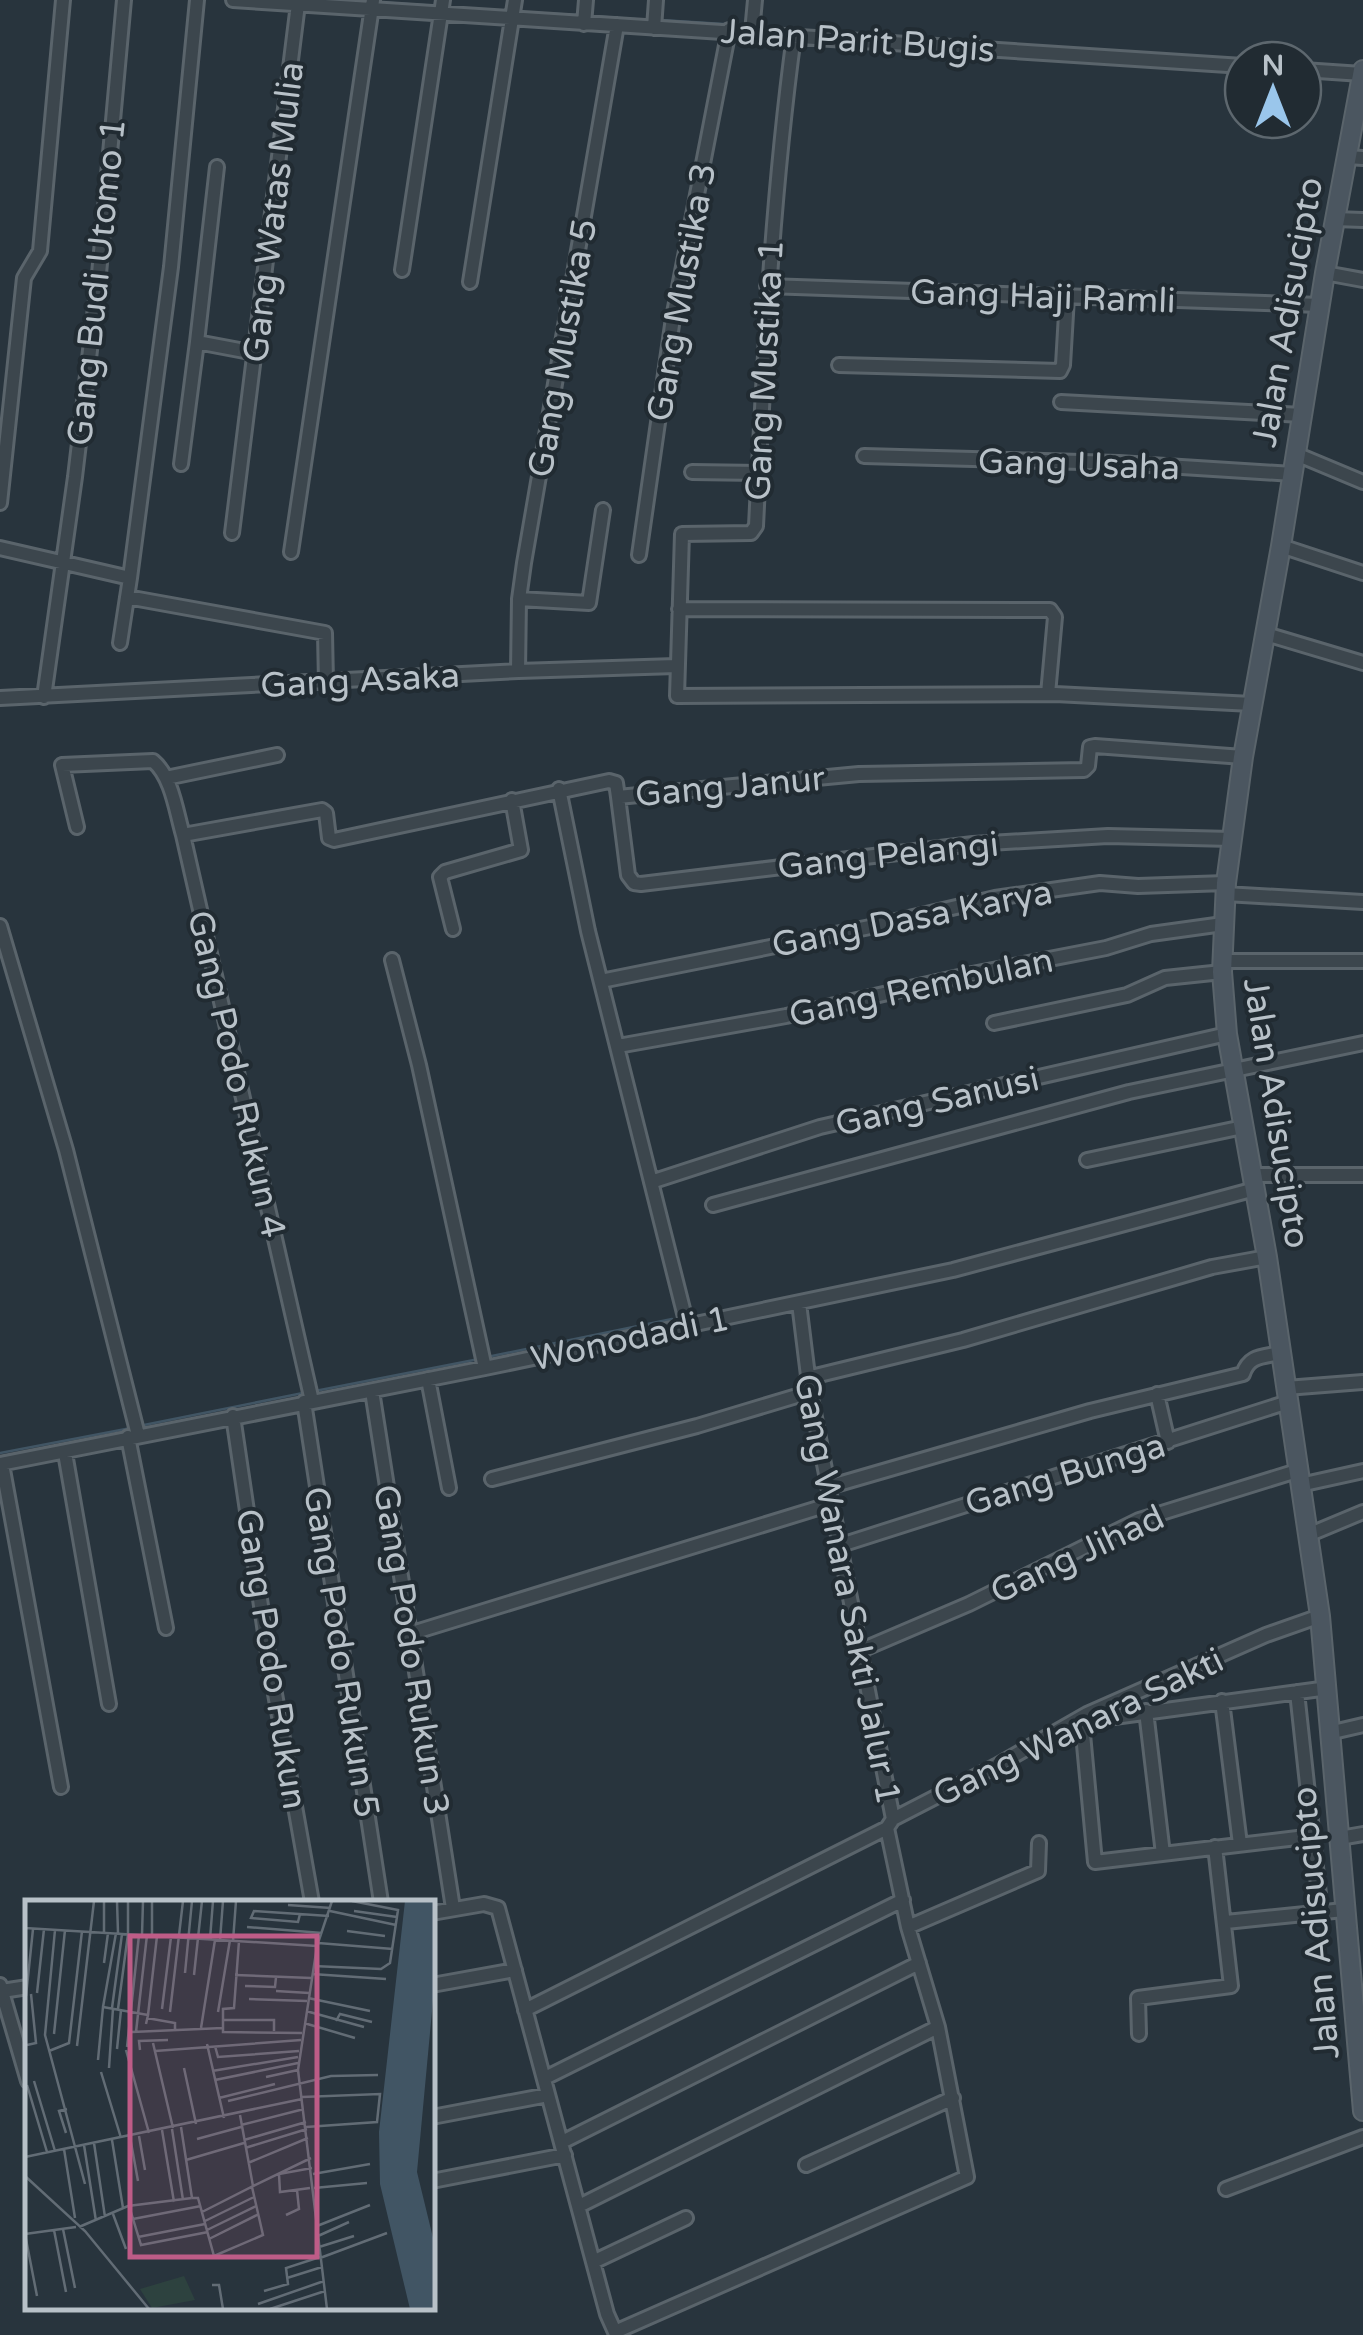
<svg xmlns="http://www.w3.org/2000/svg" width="1363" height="2335" viewBox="0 0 1363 2335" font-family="'Varela Round',sans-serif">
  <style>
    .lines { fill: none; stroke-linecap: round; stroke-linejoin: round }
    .stream { stroke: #415564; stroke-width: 2.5 }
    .street-casing { stroke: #5a646b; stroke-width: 18 }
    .secondary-casing { stroke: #5a646b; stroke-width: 22 }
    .street { stroke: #3c464d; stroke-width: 12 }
    .secondary { stroke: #4b5660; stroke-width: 18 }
    .labels { text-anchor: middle; stroke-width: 8; stroke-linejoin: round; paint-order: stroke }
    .street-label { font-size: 35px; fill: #b8c1c8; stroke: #212b32 }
    .inset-road { fill: none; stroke: #626c75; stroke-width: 2.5 }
    .view { fill: #be5c87; fill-opacity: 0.15; stroke: #be5c87; stroke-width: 5 }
    .inset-edge { fill: none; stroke: #b8c1c8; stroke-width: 5 }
  </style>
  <rect width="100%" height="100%" fill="#28343d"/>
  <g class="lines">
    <path class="stream" d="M338,0L368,2
      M376,2L438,6
      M446,7L508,11
      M521,12L578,15
      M591,16L648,20
      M661,20L739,25
      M487,1357L672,1319
      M315,1391L479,1359
      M139,1426L303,1393
      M0,1453L131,1428"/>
    <g class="street-casing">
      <path id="street" d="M233,0L1243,66
        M584,24L586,0
        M654,28L656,0
        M752,32L755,0
        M794,36C772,199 764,362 756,526L751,533L682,534L677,696L1055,694L1252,704
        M1303,70L1362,74
        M1347,157L1363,158
        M217,167L197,342L255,353
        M1335,219L1363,220
        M402,270L443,0
        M1325,273L1363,280
        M470,282L515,0
        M767,286L1320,305
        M839,365L1060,371L1063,365L1067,297
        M1061,402L1302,415
        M1296,454L1363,482
        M864,456L1119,463L1293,474
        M181,464L197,342
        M692,472L759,473
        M0,503L24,278L40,251L63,0
        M232,533L298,4
        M1281,546L1363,573
        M0,548L130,578L120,643
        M291,552L373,0
        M639,555L673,318L729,30
        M130,578L171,267L197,0
        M127,597L325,633L326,683
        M519,599L589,603L603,510
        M679,609L1050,610L1055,617L1048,694
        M1266,634L1363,663
        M518,671L519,599L524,563L617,25
        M44,697L75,477L99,274L124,0
        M0,698L518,671L676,666
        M166,778L277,755
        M559,789L588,931L687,1325
        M618,797L628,875L634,883L641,884L973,844L1108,836L1232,839
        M77,827L62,765L153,761C172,777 176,811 183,835L312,1401
        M183,835L322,810L326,813L329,838L334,840L609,781L616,783L618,797L859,774L1084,770L1088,766L1090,747L1095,746L1243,757
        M1225,894L1363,902
        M0,926L66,1150L138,1435
        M453,929L440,877L445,872L521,850L512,800
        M392,960L419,1065L485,1368
        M1222,961H1363
        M601,981L870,927L995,898L1100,883L1138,886L1226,883
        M994,1023L1127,995L1165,978L1222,972
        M618,1046L786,1016L972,974L1106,948L1151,934L1223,924
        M1087,1160L1243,1127
        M1252,1175H1363
        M651,1182L820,1127L1227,1034
        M713,1205L1129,1092L1363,1043
        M807,1378L963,1340L1212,1267L1267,1257
        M428,1379L449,1488
        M1286,1388L1363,1382
        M372,1391L453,1908
        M1157,1394L1168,1442
        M304,1402L381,1902
        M233,1416L269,1660L312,1902
        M128,1437L166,1628
        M65,1453L109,1704
        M0,1464L485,1368L953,1270L1255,1189
        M2,1464L61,1787
        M492,1479L697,1426L810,1392
        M1300,1485L1363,1471
        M828,1487L1090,1411L1243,1374C1249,1355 1263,1357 1280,1353
        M1308,1535L1363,1512
        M841,1545L1288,1402
        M409,1634L831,1504
        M859,1651L969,1604L1139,1520L1300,1470
        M1297,1692L1321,1913
        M1222,1701L1240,1844
        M1146,1711L1163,1854
        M1333,1732L1363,1725
        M893,1819L996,1766L1087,1714L1266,1635L1320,1616
        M1314,1836L1095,1862L1083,1734L1086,1722L1092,1720L1328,1688
        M1340,1838L1363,1834
        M432,1913L484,1904L498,1908L607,2314L615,2332L967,2177L938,2027L908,1927L887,1828
        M1226,1922L1344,1910
        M908,1927L1038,1871L1039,1843
        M0,1985L28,2081
        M432,1985L515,1970
        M2,1991L28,1987
        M525,2010L887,1828L893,1819L810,1392L799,1303
        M1139,2034L1138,1998L1231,1986L1215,1847
        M545,2078L903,1900
        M432,2117L548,2095
        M562,2142L919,1963
        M806,2165L953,2098
        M432,2181L565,2155
        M1226,2189L1363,2137
        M579,2206L938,2027
        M593,2262L686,2218"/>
    </g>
    <g class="secondary-casing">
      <path id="secondary" d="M1363,70L1325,273L1281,546L1243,757L1226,883L1222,972L1227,1034L1267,1257L1320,1616L1363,2111"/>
    </g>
    <use href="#street" class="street"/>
    <use href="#secondary" class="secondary"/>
  </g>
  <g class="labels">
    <g class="street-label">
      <text transform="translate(858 40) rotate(4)" y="12">Jalan Parit Bugis</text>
      <text transform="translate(273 212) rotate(-83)" y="12">Gang Watas Mulia</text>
      <text transform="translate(96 282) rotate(-84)" y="12">Gang Budi Utomo 1</text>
      <text transform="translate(681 292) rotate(-80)" y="12">Gang Mustika 3</text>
      <text transform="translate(1043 296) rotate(2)" y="12">Gang Haji Ramli</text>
      <text transform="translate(1287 312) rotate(-80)" y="12">Jalan Adisucipto</text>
      <text transform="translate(562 348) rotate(-80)" y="12">Gang Mustika 5</text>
      <text transform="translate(764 370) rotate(-87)" y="12">Gang Mustika 1</text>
      <text transform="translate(1079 464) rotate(2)" y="12">Gang Usaha</text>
      <text transform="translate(360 680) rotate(-3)" y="12">Gang Asaka</text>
      <text transform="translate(730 786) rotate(-5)" y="12">Gang Janur</text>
      <text transform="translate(888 855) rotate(-6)" y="12">Gang Pelangi</text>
      <text transform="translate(912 918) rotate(-11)" y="12">Gang Dasa Karya</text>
      <text transform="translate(921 987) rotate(-12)" y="12">Gang Rembulan</text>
      <text transform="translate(237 1074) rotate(77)" y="12">Gang Podo Rukun 4</text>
      <text transform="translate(937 1101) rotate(-13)" y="12">Gang Sanusi</text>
      <text transform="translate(1277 1113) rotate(81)" y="12">Jalan Adisucipto</text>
      <text transform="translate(630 1338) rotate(-12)" y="12">Wonodadi 1</text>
      <text transform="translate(1065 1474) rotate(-17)" y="12">Gang Bunga</text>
      <text transform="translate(1077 1554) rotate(-25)" y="12">Gang Jihad</text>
      <text transform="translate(848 1589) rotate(79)" y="12">Gang Wanara Sakti Jalur 1</text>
      <text transform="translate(412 1650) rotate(81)" y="12">Gang Podo Rukun 3</text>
      <text transform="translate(342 1652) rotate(81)" y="12">Gang Podo Rukun 5</text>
      <text transform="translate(272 1659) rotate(81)" y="12">Gang Podo Rukun</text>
      <text transform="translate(1078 1727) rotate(-26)" y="12">Gang Wanara Sakti</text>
      <text transform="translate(1315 1923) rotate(-95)" y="12">Jalan Adisucipto</text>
    </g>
  </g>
  <g transform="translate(25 1900)">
    <rect width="410" height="410" fill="#28343d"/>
    <path d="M159,376L170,400L127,408L115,389Z" fill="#2d423f"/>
    <path d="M380,1H410V79L392,272L410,346V409H385L355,284L354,232Z" fill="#415564"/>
    <path class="inset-road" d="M79,1V32M92,1L93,33M103,1V34M263,5L306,8M305,11L371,25M329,11L372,17M275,14L273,22L226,18L229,11L304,16M222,27L297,33M0,28L292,46M30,30L20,135L60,284M322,31L360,36M117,35L118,1M127,36V1M185,39L188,1M195,40L198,1M0,41L1,1M208,41L211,1M214,41L209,108L198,109V132L277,133M293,43L368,49M79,63L83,33M288,66L356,69L365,63L373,10L327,1M160,73L167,1M287,74L361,79M169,75L177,1M210,75L286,78M220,86L250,87L251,77M251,91L284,93M12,93L19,29M1,96L8,29M283,98L345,111M224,99L282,101M78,107L91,33M87,108L97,34M93,109L103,34M137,109L146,37M281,111L339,127M145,112L158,1M193,112L205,40M123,115L132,36M122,118L150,123V130M198,120H249V131M311,121L315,114L347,122M279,123L330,138M176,128L190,40M107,132L198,128M111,132L122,35M29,134L40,30M128,143L148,228M182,144L199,218M2,145L11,143L6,94M52,146L69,1M190,146L193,157L274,151M102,147L114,35M92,149L96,110M101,150L124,233M115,150L114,141L143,140M24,151L44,143L57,31M130,151L276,140M73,160L78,107L123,115L121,124M84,168L88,108M159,168L171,224M187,171L273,157M76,172L96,238M241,177L273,170M190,180L273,163M9,181L30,251M2,185L22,252M277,197L355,194L352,222L281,227M194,198L250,184M203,201L306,176L353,175M216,225L279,209M156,227L167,298M147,229L158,300M137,230L149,302M41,233L34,211L42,209M114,236L120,270M105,237L113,281M172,239L216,227M87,240L98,308M219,240L281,222M69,243L80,317M59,245L71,321M220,248L282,229M39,249L50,318M0,257L277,199M161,260L219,243M223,263L283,238M288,274L345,264M0,276L60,331L124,409M228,286L286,258M285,288L255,292L254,274L287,268M289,288L342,283M167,298H173L189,356L238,335L227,287M105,309L116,345L183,332M177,312L228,286L215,215M88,314L101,349M261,315L274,309L272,290M108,319L176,306M180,321L229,297M292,326L345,305M54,327L103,306L167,298M38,329L50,388M29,330L41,392M182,330L231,306M0,334L12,396M0,334L51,327M293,336L324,322M113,337L180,324M184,339L234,314M294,347L329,336M295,358L362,333M262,378L297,367M187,385H194L198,409M239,391L263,384L261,368L295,357M233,404L299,381M245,409L300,391M302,409L273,170L292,46L307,1"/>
    <path class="view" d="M105,36H292V357H105Z"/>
    <rect width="410" height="410" class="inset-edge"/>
  </g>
  <g transform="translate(1273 90)"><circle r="48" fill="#212b32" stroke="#5d676e" stroke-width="2.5"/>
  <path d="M0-8L18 38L0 25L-18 38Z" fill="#9ac6eb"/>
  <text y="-15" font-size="28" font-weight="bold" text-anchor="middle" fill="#b8c1c8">N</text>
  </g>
</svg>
